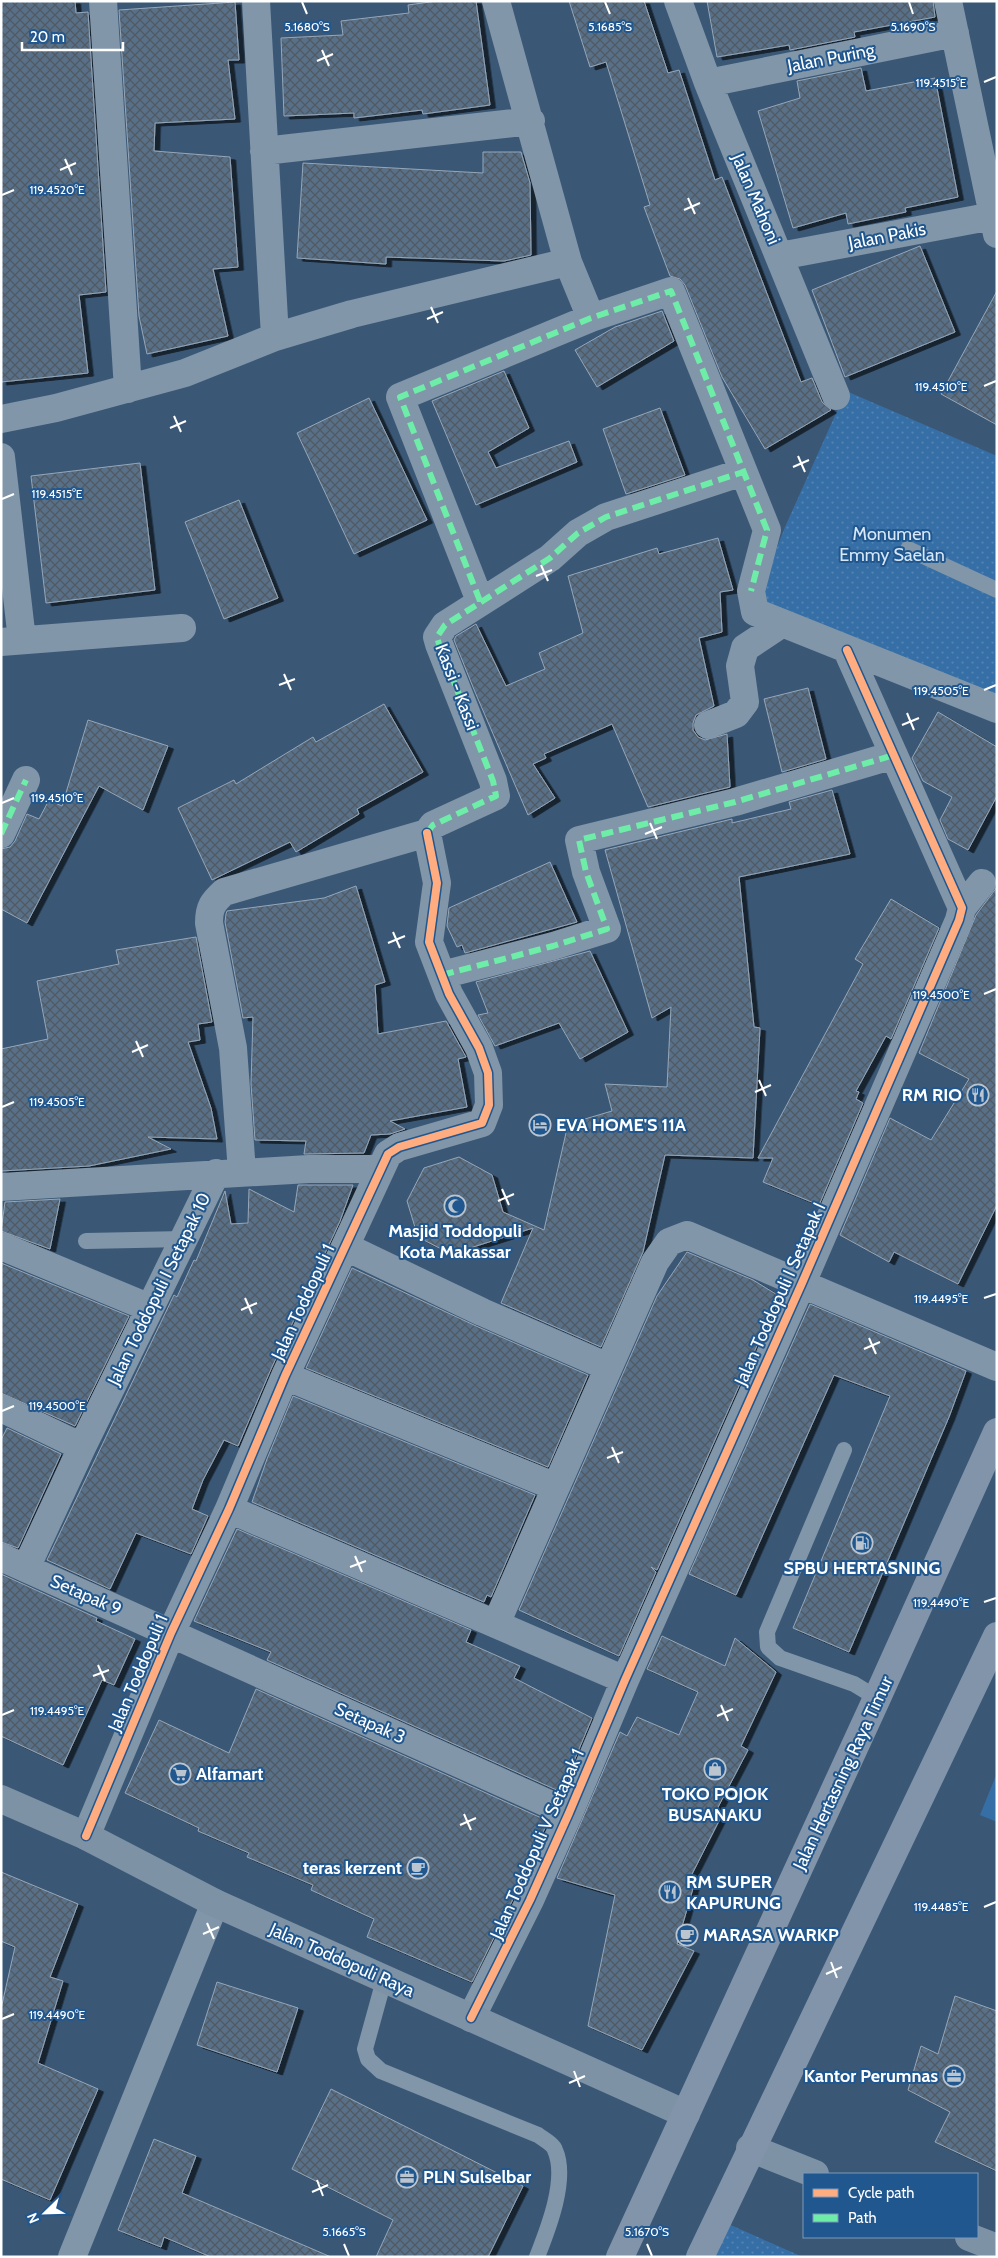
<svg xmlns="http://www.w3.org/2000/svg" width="998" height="2258" viewBox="0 0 998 2258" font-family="Cabin,sans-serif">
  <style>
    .grass { fill: #366ea6 }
    .park { fill: url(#park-dots) }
    .building { fill: url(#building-cross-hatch); stroke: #96a7b8; filter: url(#shadow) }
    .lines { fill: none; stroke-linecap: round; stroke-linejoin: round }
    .lane { stroke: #8196a9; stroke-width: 16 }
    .street { stroke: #8196a9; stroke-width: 28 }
    .secondary { stroke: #7e92a6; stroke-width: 28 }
    .primary { stroke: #8194a9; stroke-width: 28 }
    .quiet { stroke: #6deda7; stroke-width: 6; stroke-dasharray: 12 6; stroke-linecap: butt }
    .cycleway-casing { stroke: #21578f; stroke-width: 11 }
    .cycleway { stroke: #ffac80; stroke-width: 8 }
    .ticks { fill: none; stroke: #fff; stroke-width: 2 }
    .labels { text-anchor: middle; stroke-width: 4; stroke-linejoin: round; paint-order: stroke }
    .street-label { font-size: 18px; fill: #fff; stroke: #21578f }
    .park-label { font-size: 18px; fill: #d6e8f9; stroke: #21578f }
    .poi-label { font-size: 18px; font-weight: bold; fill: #fff; stroke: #21578f; text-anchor: start }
    .ticks-label { font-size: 12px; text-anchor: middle; fill: #fff; stroke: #21578f; stroke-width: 4; stroke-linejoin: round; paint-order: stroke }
  </style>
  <defs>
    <pattern id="park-dots" width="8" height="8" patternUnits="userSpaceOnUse" patternTransform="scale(1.25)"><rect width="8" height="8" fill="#366ea6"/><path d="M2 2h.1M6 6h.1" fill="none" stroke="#5484b3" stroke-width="1.8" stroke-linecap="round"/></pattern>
    <pattern id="building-cross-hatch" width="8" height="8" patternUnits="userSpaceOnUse" patternTransform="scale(1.25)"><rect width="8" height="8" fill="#587088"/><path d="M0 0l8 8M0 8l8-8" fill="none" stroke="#515a64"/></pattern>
    <filter id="shadow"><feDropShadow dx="5.5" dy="3" stdDeviation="0" flood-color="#0009"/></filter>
  </defs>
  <rect width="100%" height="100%" fill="#3a5876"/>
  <path class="grass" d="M997,1773V1822L980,1815Z"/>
  <path class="park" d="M846,391L997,456V700L755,603L785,527Z
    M717,2219L803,2257H700Z"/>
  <path class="building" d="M1,1H75L76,13L88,12L106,292L79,295L88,373L1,382Z
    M437,1H476L490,105L423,114L422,110L354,118V113L284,116L281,38L343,35L341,21L409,13L408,5Z
    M569,1H644L668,73L679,70L715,180L722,177L801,382L812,378L822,402L831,410L765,449L722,377L685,285L680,279L670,276L644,207L650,205L606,62L590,67Z
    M707,1H933L935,17L854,32L855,37L790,50L789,45L717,57Z
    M235,2L239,60H228L235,119L155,123L154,151L230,157L238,267L213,269L228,336L147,354L139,316L119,10Z
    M861,68L866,91L935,78L958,197L905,208L906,212L848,224L846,213L793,228L758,111L800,98L797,81Z
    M483,152H521L530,183L531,255L504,261L386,257V264L297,258L303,163L483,173Z
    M920,246L955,332L845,377L812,290Z
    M997,291V425L941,394Z
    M662,311L674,341L597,387L575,350L615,327Z
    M504,371L529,428L488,452L496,468L569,441L577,462L476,505L432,401Z
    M369,398L427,520L354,554L297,433Z
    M660,408L685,475L626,494L603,429Z
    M140,463L155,590L46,603L31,476Z
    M239,500L278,598L224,619L185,522Z
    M718,538L733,590L720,592L722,632L699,638L714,706L696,715L693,723V730L698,737L705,740L727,734L730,787L648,807L612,724L544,754L546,758L533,764L555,798L528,815L475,692L454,640L456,636L476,624L506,686L545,669L539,653L583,633L568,576L657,548L659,554Z
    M808,688L826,759L782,772L764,699Z
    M384,704L423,772L357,809L359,814L296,852L290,842L212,880L178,808L234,780L236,784L313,737L316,742Z
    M938,712L997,747V796L968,850L948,839L940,820L952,797L923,781L912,758Z
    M88,720L168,746L143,810L99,786L27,923L1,909V849L10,847L15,841L27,814L39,819L49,800L62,806Z
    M832,790L850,854L739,877L754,1027L760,1028L753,1158L665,1155L643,1252L601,1347L501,1303L533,1228L451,1254L418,1237L407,1201L424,1168L459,1157L492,1175L503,1212L544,1230L568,1124L612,1111L605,1084L667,1087L671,1007L652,1018L605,850L732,819V823L791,809L789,802Z
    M550,862L577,922L465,953L462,945L457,947L447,926L449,908Z
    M356,886L385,982L375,985L378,1034L446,1021L466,1057L458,1059L467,1107L390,1121L405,1129L390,1134L371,1135L364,1153L304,1154L306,1141L255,1140L251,1084L253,1017L243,1018L225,922L226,914L227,911L324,898Z
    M997,887V1205L958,1284L894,1252L889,1262L840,1235L890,1118L931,1140L969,1079L919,1053L976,915Z
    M891,899L939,928L891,1039L886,1036L856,1091L859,1092L856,1099L863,1103L819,1205L763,1182L773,1158H758L863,964L855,959Z
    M196,937L212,1022L198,1024L200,1040L188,1042L211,1108L217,1139L148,1137L171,1149L89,1166L1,1171V1049L48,1039L37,981L119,964L116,950Z
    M590,951L628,1032L580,1059L559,1023L495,1046L478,1015L488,1013L476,982Z
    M298,1185H353L340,1221L271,1369L238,1446L224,1440L203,1480L192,1509L208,1516L191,1554L136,1533L110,1589L47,1560L174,1295L177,1297L194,1260L196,1261L225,1191L231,1224L248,1223L249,1189L294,1212Z
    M60,1199L50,1249L1,1231L5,1202Z
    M687,1252L753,1280L779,1296L657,1570L651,1567L656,1572L619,1656L519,1610L657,1296Z
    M1,1263L129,1316L75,1426L1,1393Z
    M352,1268L476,1326L588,1375L548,1467L306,1368Z
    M810,1304L966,1371L949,1417L849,1652L793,1628L890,1396L834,1375L736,1595L689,1574Z
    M293,1396L535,1495L491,1597L487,1595L484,1602L252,1502L267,1459Z
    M7,1428L61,1454L18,1548L1,1542V1440Z
    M237,1529L471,1630L466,1642L520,1666L514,1678L592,1718L561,1792L267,1660L271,1652L194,1621Z
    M1,1574L97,1618L96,1621L135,1639L114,1685L102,1680L63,1765L1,1736Z
    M662,1636L725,1666L735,1638L776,1672L741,1746L748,1750L716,1811L722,1815L691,1876L696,1878L677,1944L694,1951L642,2050L588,2026L615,1895L557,1878L620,1732L627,1736L637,1717L679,1735L698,1692L647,1669Z
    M256,1689L548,1821L516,1893L472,1982L367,1937L374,1919L311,1890L313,1885L247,1857L249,1853L198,1831L199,1828L125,1793L159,1720L229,1753Z
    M1,1872L78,1904L50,1977L63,1981L38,2063L98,2089L50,2200L1,2179V2009L15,1947L1,1941Z
    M217,1982L298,2008L277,2072L197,2045Z
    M955,1996L997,2011V2171L935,2142L950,2112L908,2090L921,2046L938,2054Z
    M331,2089L523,2186L488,2257H376L393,2220L292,2169Z
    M154,2139L196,2156L182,2193L331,2257H211L164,2237L161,2247L118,2230Z"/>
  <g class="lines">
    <path class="lane" d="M908,549L997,590
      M86,1241L184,1239
      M844,1450L767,1632L768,1647L780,1658L854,1684L877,1698
      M384,1980L365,2049L368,2059L381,2071L538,2135C543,2139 553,2144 555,2150C568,2179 548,2229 537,2257"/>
    <path class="street" d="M103,1L128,389
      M256,1L275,337
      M496,1L568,262L591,318
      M678,1L708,83L836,396
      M948,1L997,234
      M708,83L955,33
      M264,151L531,121
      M780,256L993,216
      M1,419L56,408L185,373L275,337L352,314L568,262
      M1,457L22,640
      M480,601L400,397L591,318L671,291L767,530L751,591L755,612L997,709
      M1,642L182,628
      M708,725L736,714L745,702L740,666L745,648L781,624
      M427,833L433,825L496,796L493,781L439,644L437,637L445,625L550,558L578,533L606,517L743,472
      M1,834L26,780
      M962,908L982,883
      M442,975L553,946L607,929L586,872L579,840L735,802L894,755
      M242,1172L233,1048L209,923C209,907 213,902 224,892L427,833
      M1,1187L309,1169H380
      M1,1246L150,1308
      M346,1247L482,1312L608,1367
      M285,1376L556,1487L655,1262L669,1242L687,1235L997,1367
      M1,1408L82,1447
      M229,1509L625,1680
      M1,1557L569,1813
      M26,1568L82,1447L216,1173
      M496,1624L556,1487
      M86,1836L171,1633L229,1509L285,1376L388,1154L399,1147L482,1123L489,1105L488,1073L479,1048L449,994L429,942L437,883L427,833
      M471,2018L530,1900L569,1813L625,1680L802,1283L959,920L962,908L847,650
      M72,2257L215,1903"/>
    <path class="secondary" d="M1,1799L86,1836L215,1903L686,2114
      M750,2148L815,2174
      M969,2237L997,2248"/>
    <path class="primary" d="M620,2257L877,1698L997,1432
      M700,2257L997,1636"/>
    <path class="quiet" d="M480,601L400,397L591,318L671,291L767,530L751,591
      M427,833L433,825L496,796L493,781L439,644L437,637L445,625L550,558L578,533L606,517L743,472
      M1,834L26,780
      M442,975L553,946L607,929L586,872L579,840L735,802L894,755"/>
    <g class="cycleway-casing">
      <path id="cycleway" d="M86,1836L171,1633L229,1509L285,1376L388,1154L399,1147L482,1123L489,1105L488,1073L479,1048L449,994L429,942L437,883L427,833
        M471,2018L530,1900L569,1813L625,1680L802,1283L959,920L962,908L847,650"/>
    </g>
    <use href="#cycleway" class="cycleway"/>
  </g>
  <path class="ticks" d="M302,2L307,14M605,2L610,14M909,2L913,14M322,50L329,66M317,61L333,54M984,82L996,77M65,159L72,175M60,170L76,163M2,195L14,190M688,198L695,214M684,210L700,203M431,307L438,323M427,319L443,312M984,386L996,381M174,416L181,432M170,428L186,421M798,456L805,472M793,467L809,460M2,499L14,494M541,565L548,581M536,576L552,570M284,674L291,690M279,685L295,679M984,690L996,685M907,713L914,730M902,725L919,718M2,803L14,798M650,823L657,839M645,834L662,827M393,932L400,948M388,943L405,936M984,994L996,989M136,1041L143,1057M132,1052L148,1045M759,1080L766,1096M755,1092L771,1085M2,1107L14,1102M502,1189L509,1205M498,1201L514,1194M245,1298L252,1314M984,1298L996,1294M241,1310L257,1303M869,1338L876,1354M864,1349L880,1342M2,1411L14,1406M612,1447L619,1463M607,1458L623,1452M355,1556L362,1572M350,1567L366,1561M984,1602L996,1598M98,1665L105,1681M93,1676L109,1670M721,1705L728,1721M2,1715L14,1710M717,1716L733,1709M464,1814L471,1830M460,1825L476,1818M984,1907L996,1902M207,1923L214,1939M203,1934L219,1927M831,1962L837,1978M826,1974L842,1967M2,2019L14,2014M574,2071L580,2087M569,2083L585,2076M317,2180L323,2196M312,2192L328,2185M344,2244L349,2256M647,2244L652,2256"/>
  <defs>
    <g id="restaurant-ring" transform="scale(1.125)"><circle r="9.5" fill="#21578f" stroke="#bac5cf" stroke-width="1.5"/><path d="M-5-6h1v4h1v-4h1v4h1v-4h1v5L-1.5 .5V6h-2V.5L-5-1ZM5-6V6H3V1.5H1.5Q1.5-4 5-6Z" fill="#bac5cf"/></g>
    <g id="hotel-ring" transform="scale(1.125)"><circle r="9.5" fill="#21578f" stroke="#bac5cf" stroke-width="1.5"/><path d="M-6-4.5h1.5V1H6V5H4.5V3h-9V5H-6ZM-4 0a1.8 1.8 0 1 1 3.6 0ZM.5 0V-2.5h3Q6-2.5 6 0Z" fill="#bac5cf"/></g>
    <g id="mosque-ring" transform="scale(1.125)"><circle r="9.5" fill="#21578f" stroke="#bac5cf" stroke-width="1.5"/><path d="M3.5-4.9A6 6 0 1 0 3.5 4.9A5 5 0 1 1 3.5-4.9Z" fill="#bac5cf"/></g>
    <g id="fuel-ring" transform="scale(1.125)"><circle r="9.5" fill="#21578f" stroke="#bac5cf" stroke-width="1.5"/><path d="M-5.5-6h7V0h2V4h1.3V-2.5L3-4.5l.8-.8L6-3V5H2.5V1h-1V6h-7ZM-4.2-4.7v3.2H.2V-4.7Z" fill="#bac5cf"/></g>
    <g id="shop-ring" transform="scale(1.125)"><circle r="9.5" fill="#21578f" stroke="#bac5cf" stroke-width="1.5"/><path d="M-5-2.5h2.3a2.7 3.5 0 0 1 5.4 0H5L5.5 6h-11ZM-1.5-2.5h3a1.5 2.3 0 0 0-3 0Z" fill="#bac5cf"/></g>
    <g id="supermarket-ring" transform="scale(1.125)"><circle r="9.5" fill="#21578f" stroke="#bac5cf" stroke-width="1.5"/><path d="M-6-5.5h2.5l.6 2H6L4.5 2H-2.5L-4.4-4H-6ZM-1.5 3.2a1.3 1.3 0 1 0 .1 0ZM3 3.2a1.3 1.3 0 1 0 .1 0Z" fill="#bac5cf"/></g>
    <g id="cafe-ring" transform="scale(1.125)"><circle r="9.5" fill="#21578f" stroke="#bac5cf" stroke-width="1.5"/><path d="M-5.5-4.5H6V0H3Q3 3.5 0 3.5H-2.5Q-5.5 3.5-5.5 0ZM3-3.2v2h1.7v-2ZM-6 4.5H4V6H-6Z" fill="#bac5cf"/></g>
    <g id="office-ring" transform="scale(1.125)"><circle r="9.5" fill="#21578f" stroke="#bac5cf" stroke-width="1.5"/><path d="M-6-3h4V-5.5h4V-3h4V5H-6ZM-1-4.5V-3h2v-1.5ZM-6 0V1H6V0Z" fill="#bac5cf"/></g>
  </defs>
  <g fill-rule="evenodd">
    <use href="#restaurant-ring" x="978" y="1095"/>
    <use href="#hotel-ring" x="540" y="1125"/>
    <use href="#mosque-ring" x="455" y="1206"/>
    <use href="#fuel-ring" x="862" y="1543"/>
    <use href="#shop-ring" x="715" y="1769"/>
    <use href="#supermarket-ring" x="180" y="1774"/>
    <use href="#cafe-ring" x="418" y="1868"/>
    <use href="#restaurant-ring" x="670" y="1892"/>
    <use href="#cafe-ring" x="687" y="1935"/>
    <use href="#office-ring" x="954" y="2076"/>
    <use href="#office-ring" x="407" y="2177"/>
  </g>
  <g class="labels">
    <g class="street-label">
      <text transform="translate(831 58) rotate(-11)" y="6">Jalan Puring</text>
      <text transform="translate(756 199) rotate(67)" y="6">Jalan Mahoni</text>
      <text transform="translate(887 236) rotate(-11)" y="6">Jalan Pakis</text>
      <text transform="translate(457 687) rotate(69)" y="6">Kassi - Kassi</text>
      <text transform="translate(159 1289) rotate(-64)" y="6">Jalan Toddopuli I Setapak 10</text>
      <text transform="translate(780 1294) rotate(-66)" y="6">Jalan Toddopuli I Setapak I</text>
      <text transform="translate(303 1302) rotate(-65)" y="6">Jalan Toddopuli 1</text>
      <text transform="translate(86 1595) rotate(24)" y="6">Setapak 9</text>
      <text transform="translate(138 1673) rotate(-67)" y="6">Jalan Toddopuli 1</text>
      <text transform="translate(370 1723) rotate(24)" y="6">Setapak 3</text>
      <text transform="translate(843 1773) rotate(-65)" y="6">Jalan Hertasning Raya Timur</text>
      <text transform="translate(537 1844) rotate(-66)" y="6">Jalan Toddopuli V Setapak 1</text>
      <text transform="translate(342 1960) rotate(24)" y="6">Jalan Toddopuli Raya</text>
    </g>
    <g class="park-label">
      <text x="892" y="540">Monumen<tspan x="892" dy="21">Emmy Saelan</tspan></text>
    </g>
    <g class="poi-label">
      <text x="962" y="1101" text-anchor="end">RM RIO</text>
      <text x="556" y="1131">EVA HOME'S 11A</text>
      <text x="455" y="1237" text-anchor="middle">Masjid Toddopuli<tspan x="455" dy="21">Kota Makassar</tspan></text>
      <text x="862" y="1574" text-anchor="middle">SPBU HERTASNING</text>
      <text x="196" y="1780">Alfamart</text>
      <text x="715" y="1800" text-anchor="middle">TOKO POJOK<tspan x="715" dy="21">BUSANAKU</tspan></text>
      <text x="402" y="1874" text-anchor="end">teras kerzent</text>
      <text x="686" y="1888">RM SUPER<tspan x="686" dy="21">KAPURUNG</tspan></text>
      <text x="703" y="1941">MARASA WARKP</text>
      <text x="938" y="2082" text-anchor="end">Kantor Perumnas</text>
      <text x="423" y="2183">PLN Sulselbar</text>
    </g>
  </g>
  <g class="ticks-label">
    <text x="307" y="31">5.1680°S</text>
    <text x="610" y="31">5.1685°S</text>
    <text x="913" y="31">5.1690°S</text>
    <text x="941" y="87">119.4515°E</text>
    <text x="57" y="194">119.4520°E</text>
    <text x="941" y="391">119.4510°E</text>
    <text x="57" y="498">119.4515°E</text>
    <text x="941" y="695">119.4505°E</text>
    <text x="57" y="802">119.4510°E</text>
    <text x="941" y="999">119.4500°E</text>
    <text x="57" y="1106">119.4505°E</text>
    <text x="941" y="1303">119.4495°E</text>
    <text x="57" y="1410">119.4500°E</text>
    <text x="941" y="1607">119.4490°E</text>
    <text x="57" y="1715">119.4495°E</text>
    <text x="941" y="1911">119.4485°E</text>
    <text x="57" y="2019">119.4490°E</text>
    <text x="344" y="2236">5.1665°S</text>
    <text x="647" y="2236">5.1670°S</text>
  </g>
  <rect width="998" height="2258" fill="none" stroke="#ffffff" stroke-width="5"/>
  <rect x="803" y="2173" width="175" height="65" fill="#21578f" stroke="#7a9abc"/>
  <rect x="813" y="2189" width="25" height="8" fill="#ffac80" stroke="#7a9abc"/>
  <text x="848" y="2198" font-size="15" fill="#ffffff">Cycle path</text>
  <rect x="813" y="2214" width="25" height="8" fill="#6deda7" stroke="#7a9abc"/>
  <text x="848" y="2223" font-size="15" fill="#ffffff">Path</text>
  <g transform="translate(45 2213) rotate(247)" stroke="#21578f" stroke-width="4" paint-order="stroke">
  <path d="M0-4L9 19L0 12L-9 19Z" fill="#ffffff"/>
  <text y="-8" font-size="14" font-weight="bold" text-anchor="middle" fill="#ffffff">N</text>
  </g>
  <path d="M22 42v8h101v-8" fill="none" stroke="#ffffff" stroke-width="2.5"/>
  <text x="30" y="42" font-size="15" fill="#ffffff" stroke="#21578f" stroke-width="4" paint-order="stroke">20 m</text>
</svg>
